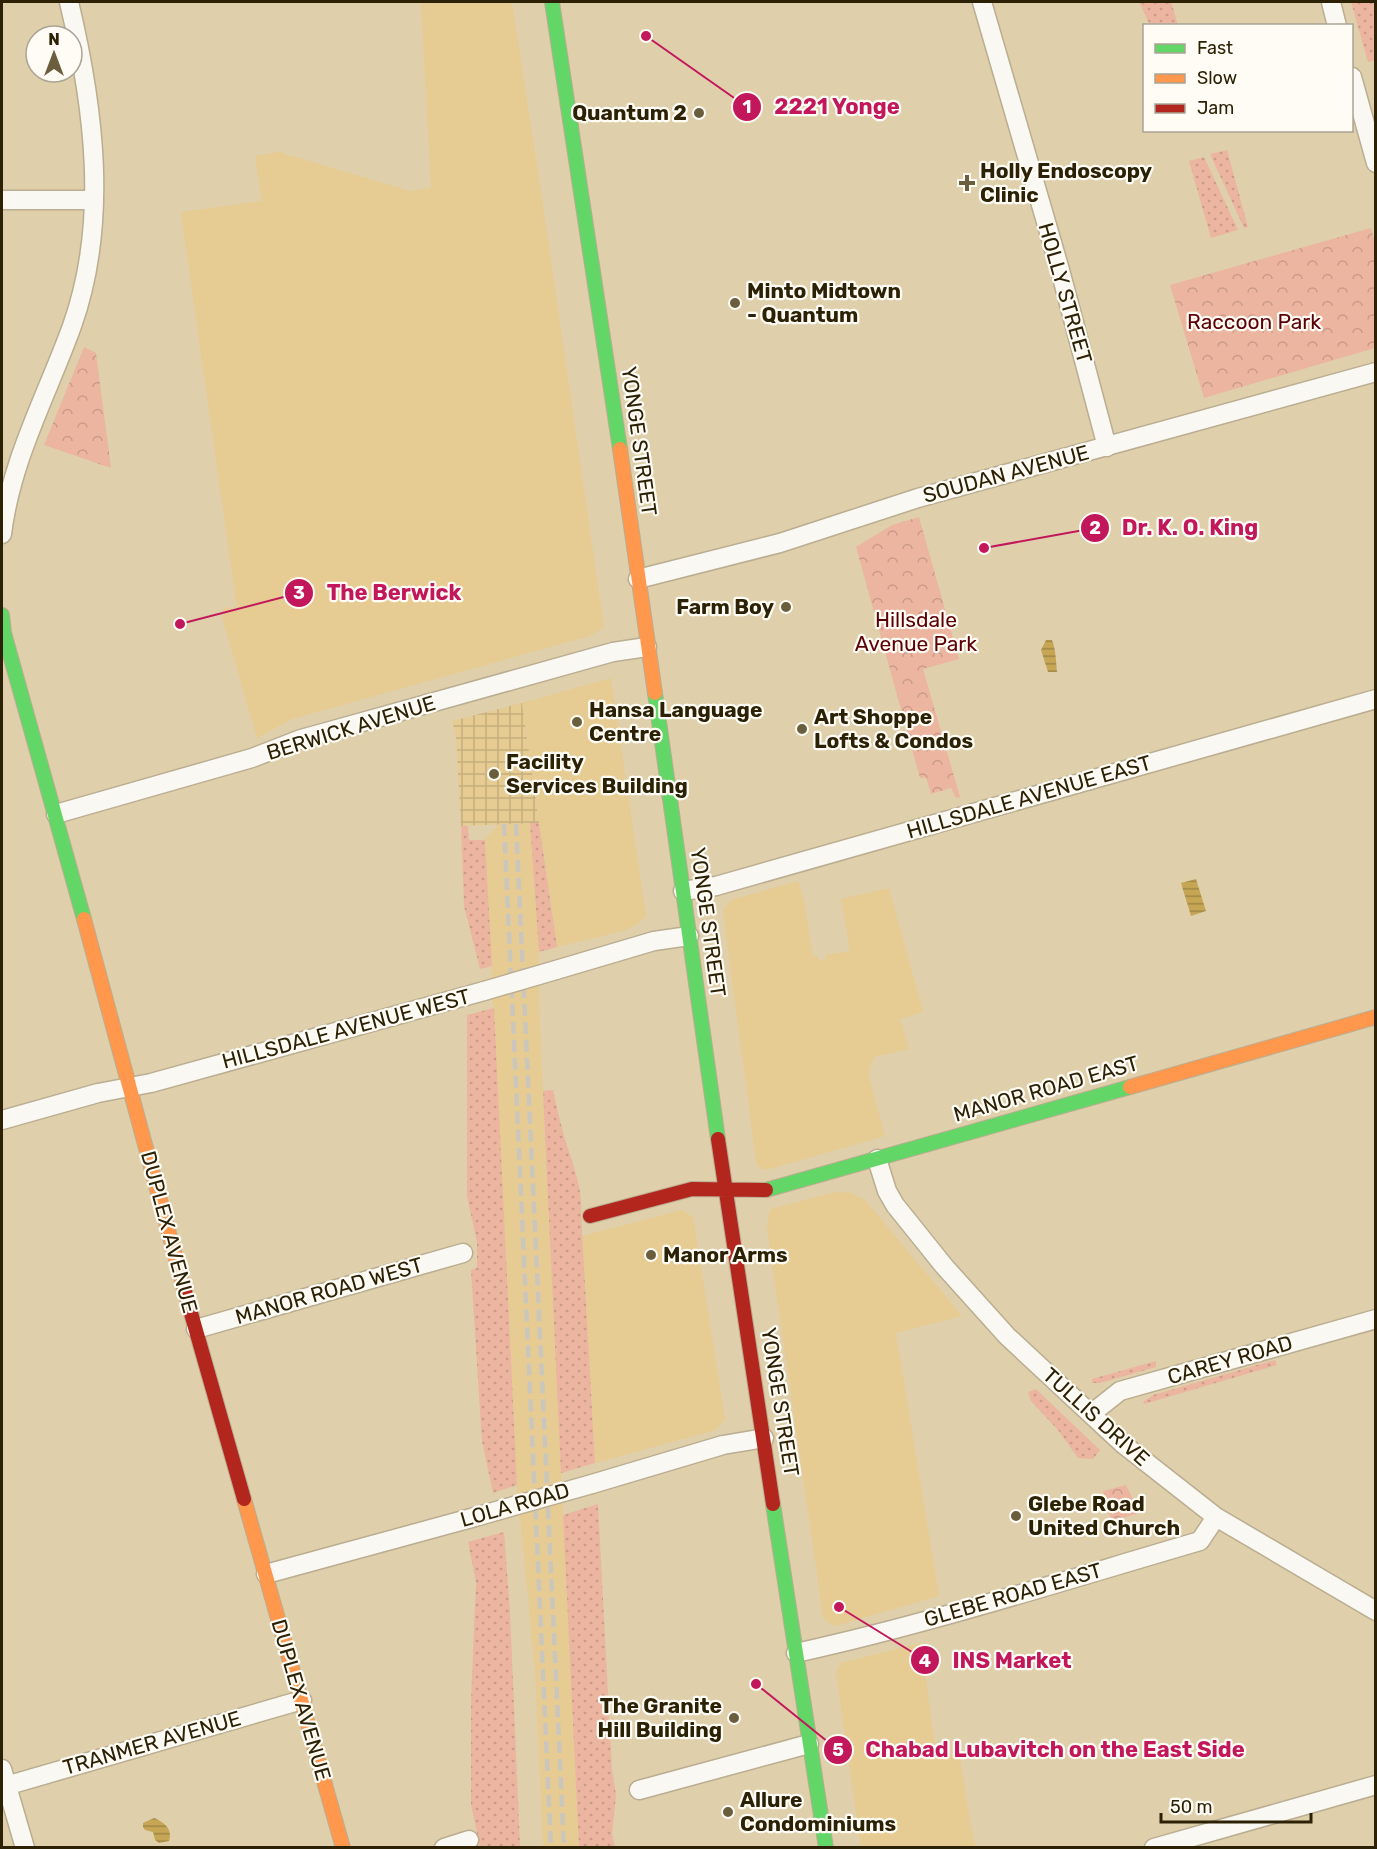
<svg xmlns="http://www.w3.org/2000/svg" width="1377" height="1849" viewBox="0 0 1377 1849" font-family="Rubik,sans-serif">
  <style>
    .built { fill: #e6cc93 }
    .industrial { fill: url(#industrial-grid) }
    .grass { fill: url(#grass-dots) }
    .park { fill: url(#park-crowns) }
    .water { fill: url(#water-rules) }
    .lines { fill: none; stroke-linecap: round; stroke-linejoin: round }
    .street-casing { stroke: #baad91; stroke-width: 21 }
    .fast-casing { stroke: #baad91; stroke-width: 16 }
    .slow-casing { stroke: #baad91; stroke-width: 16 }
    .jam-casing { stroke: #baad91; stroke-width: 16 }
    .street { stroke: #faf8f2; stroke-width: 18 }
    .fast { stroke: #63d668; stroke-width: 14 }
    .slow { stroke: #ff974d; stroke-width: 14 }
    .jam { stroke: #b3261e; stroke-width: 14 }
    .rail { stroke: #cbc6bc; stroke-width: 4.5; stroke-dasharray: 12 6; stroke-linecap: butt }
    .street-bridge-casing { stroke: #baad91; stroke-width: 21; stroke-linecap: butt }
    .street-bridge { stroke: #faf8f2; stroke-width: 18 }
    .poi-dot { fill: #6b5e3f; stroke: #fefcf5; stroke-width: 2 }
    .labels { text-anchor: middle; stroke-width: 4.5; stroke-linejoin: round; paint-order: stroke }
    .poi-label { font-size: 21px; font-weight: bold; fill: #2c2105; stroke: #fefcf5; text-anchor: start }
    .street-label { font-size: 21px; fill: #2c2105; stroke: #fefcf5 }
    .park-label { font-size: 21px; fill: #5c0005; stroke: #fefcf5 }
    .leader { fill: none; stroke: #c2185b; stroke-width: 2 }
    .callout-dot { fill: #c2185b; stroke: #fefcf5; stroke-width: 2 }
    .mark-label { font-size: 18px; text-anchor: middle; font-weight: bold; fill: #fff }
    .callout-label { font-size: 22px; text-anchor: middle; font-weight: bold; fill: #c2185b; stroke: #fefcf5; stroke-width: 4.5; stroke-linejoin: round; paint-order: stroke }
  </style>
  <defs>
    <pattern id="industrial-grid" width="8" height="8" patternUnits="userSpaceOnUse" patternTransform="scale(1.5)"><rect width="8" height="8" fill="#e6cc93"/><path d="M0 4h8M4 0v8" fill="none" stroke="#c5af7d"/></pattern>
    <pattern id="grass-dots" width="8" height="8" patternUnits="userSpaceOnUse" patternTransform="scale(1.5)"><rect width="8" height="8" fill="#ebb5a0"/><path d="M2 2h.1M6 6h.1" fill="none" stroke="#ca9b88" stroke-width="1.8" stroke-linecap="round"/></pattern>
    <pattern id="park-crowns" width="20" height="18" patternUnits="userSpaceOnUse" patternTransform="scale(1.5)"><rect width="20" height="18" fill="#ebb5a0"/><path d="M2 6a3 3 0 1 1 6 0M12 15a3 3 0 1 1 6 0" fill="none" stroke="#ca9b88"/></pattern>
    <pattern id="water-rules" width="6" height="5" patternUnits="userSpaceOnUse" patternTransform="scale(1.5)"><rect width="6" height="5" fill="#c6a655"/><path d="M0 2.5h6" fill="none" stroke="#a18744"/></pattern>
  </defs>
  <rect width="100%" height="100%" fill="#dfcfab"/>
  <path class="built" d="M421,2H512L542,198L604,627L590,636L292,719L257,738L222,617L224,607L237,609L181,212L262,201L255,156L279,152L410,191L431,188Z
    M611,678L646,916L638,924L623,931L557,947L522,703Z
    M530,823L538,919L539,1001L543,1091L579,1847H543L535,1671L517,1485L485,840L498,825Z
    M798,881L804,901L813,957L818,956L819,961L826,959V955L850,951L841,899L889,888L923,1012L900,1019L909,1049L874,1057L868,1074L885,1136L766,1170L760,1168L756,1162L723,911L731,900Z
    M835,1192L852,1193L865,1200L962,1316L896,1333L939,1596L835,1626L826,1621L823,1616L767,1228L768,1217L771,1209Z
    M682,1210L693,1217L725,1419L716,1430L595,1463L582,1236Z
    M921,1643L936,1754L960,1756L970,1822L976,1847H861L836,1672L841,1663Z"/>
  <path class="industrial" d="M522,703L539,823L461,826L456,736L452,721Z"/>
  <path class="grass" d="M1139,2H1171L1178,25H1150Z
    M1351,2H1375V60L1368,62Z
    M1227,150L1248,227L1244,228L1210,154Z
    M1204,157L1238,230L1211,238L1189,161Z
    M530,823H539L557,947L539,952Z
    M461,826H468L469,840H485L492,966L480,969L464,906Z
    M494,1008L517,1485L493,1493L482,1441L471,1270L477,1268V1242L467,1196V1015Z
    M553,1090C556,1105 560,1121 564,1136C572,1163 583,1187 581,1214L595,1463L561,1473L543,1091Z
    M1275,1360L1277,1365L1144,1404L1143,1402L1153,1395Z
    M1156,1361V1367L1100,1383H1092V1379Z
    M1036,1389L1100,1450L1093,1459L1078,1458L1058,1430L1031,1401L1028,1392Z
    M598,1504L612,1770L616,1795L612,1834L615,1847H579L563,1515Z
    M504,1532L510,1612L520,1847H480L471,1805V1702L476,1582L468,1542Z"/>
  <path class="park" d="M1371,228L1376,247L1375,348L1204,398L1170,285Z
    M84,347L96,353L111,468L44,445Z
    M919,517L959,659L923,669L960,797L956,798L951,788L931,794L926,777L920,778L856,547L892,525Z
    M1126,1485L1140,1513L1111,1521L1103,1491Z"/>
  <path class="water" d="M1046,640H1052C1056,650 1056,662 1057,672H1048L1041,650Z
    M1196,879L1206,911L1191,916L1181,883Z
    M154,1818C164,1822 173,1829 169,1841L159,1843L155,1840L153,1832L145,1830L143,1827V1823Z"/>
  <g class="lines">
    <g class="street-casing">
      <path id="street" d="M982,2L1060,270L1107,447
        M1331,2L1337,26
        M1352,77L1376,163
        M2,200H94
        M2,534C11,460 47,395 72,326C109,222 94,107 69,2
        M638,579L780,543L918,498L1376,372
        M56,814L252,758L301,739L330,731L613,652L647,647
        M683,891L716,886L1376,699
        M556,970L654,941L689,936
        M2,1120L98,1093L151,1083L484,991
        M877,1159L887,1191L895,1205L944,1266L1007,1336L1123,1444L1216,1517L1376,1611
        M196,1329L463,1253
        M1091,1414L1120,1391L1376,1319
        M592,1484L723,1445L764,1438
        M266,1574L475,1517
        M796,1653C932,1623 1066,1580 1200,1541L1216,1517
        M2,1769L25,1848
        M2,1787L302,1700
        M639,1790L809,1744
        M444,1848L469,1840
        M1154,1848L1376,1785"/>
    </g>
    <g class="fast-casing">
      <path id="fast" d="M552,2L620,449
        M2,615L4,633L84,919
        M655,693L718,1139
        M766,1190L1130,1087
        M773,1504L826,1848"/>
    </g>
    <g class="slow-casing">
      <path id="slow" d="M620,449L655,693
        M84,919L183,1285
        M1130,1087L1376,1017
        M244,1499L343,1848"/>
    </g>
    <g class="jam-casing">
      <path id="jam" d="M718,1139L773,1504
        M590,1216L692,1189L766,1190
        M183,1285L244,1499"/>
    </g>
    <use href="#street" class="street"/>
    <use href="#fast" class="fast"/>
    <use href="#slow" class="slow"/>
    <use href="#jam" class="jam"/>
    <path class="rail" d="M504,824L551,1848
      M516,824L564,1848"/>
    <g class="street-bridge-casing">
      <path id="street-bridge" d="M484,991L556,970
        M475,1517L592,1484"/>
    </g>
    <use href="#street-bridge" class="street-bridge"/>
  </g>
  <g class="poi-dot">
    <circle cx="699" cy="113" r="6"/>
    <path d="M964 174h6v6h6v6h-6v6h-6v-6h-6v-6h6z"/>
    <circle cx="735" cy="303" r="6"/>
    <circle cx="786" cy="607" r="6"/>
    <circle cx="577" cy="722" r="6"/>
    <circle cx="802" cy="729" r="6"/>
    <circle cx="494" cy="774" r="6"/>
    <circle cx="651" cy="1255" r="6"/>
    <circle cx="1016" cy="1516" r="6"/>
    <circle cx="734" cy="1718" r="6"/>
    <circle cx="728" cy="1812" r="6"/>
  </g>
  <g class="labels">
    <g class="poi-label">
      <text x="687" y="120" text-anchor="end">Quantum 2</text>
      <text x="980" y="178">Holly Endoscopy<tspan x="980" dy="24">Clinic</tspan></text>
      <text x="747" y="298">Minto Midtown<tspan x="747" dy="24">- Quantum</tspan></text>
      <text x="774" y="614" text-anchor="end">Farm Boy</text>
      <text x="589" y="717">Hansa Language<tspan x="589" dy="24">Centre</tspan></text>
      <text x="814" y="724">Art Shoppe<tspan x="814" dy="24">Lofts &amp; Condos</tspan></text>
      <text x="506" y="769">Facility<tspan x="506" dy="24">Services Building</tspan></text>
      <text x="663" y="1262">Manor Arms</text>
      <text x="1028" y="1511">Glebe Road<tspan x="1028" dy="24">United Church</tspan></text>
      <text x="722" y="1713" text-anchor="end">The Granite<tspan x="722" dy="24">Hill Building</tspan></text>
      <text x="740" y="1807">Allure<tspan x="740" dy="24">Condominiums</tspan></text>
    </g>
    <g class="street-label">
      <text transform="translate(1065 293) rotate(74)" y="7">HOLLY STREET</text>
      <text transform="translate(639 441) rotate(82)" y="7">YONGE STREET</text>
      <text transform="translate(1006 474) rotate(-15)" y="7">SOUDAN AVENUE</text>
      <text transform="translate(351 728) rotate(-17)" y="7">BERWICK AVENUE</text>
      <text transform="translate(1029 797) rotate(-16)" y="7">HILLSDALE AVENUE EAST</text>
      <text transform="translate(708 922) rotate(82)" y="7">YONGE STREET</text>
      <text transform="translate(346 1029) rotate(-15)" y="7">HILLSDALE AVENUE WEST</text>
      <text transform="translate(1046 1089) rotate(-16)" y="7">MANOR ROAD EAST</text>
      <text transform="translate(169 1232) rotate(75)" y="7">DUPLEX AVENUE</text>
      <text transform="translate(329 1291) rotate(-16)" y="7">MANOR ROAD WEST</text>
      <text transform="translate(1230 1360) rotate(-16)" y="7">CAREY ROAD</text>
      <text transform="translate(780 1402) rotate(81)" y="7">YONGE STREET</text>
      <text transform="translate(1096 1417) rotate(42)" y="7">TULLIS DRIVE</text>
      <text transform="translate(515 1505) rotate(-16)" y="7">LOLA ROAD</text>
      <text transform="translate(1013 1595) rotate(-16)" y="7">GLEBE ROAD EAST</text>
      <text transform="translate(301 1700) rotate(74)" y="7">DUPLEX AVENUE</text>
      <text transform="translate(152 1743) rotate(-16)" y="7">TRANMER AVENUE</text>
    </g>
    <g class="park-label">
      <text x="1254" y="329">Raccoon Park</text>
      <text x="916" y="627">Hillsdale<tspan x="916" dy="24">Avenue Park</tspan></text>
    </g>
  </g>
  <path class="leader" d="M646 36L747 107M984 548L1095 528M180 624L299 593M839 1607L925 1660M756 1684L838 1750"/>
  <g class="callout-dot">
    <circle cx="646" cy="36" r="6"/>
    <circle cx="984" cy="548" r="6"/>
    <circle cx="180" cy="624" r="6"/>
    <circle cx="839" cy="1607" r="6"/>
    <circle cx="756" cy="1684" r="6"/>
    <circle cx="747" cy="107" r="15"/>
    <circle cx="1095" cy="528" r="15"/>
    <circle cx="299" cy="593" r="15"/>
    <circle cx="925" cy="1660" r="15"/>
    <circle cx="838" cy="1750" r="15"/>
  </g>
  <g class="mark-label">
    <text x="747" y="113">1</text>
    <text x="1095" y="534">2</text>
    <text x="299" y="599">3</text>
    <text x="925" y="1667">4</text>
    <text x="838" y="1756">5</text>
  </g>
  <g class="callout-label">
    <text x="837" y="114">2221 Yonge</text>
    <text x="1190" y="535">Dr. K. O. King</text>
    <text x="394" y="600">The Berwick</text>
    <text x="1012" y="1668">INS Market</text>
    <text x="1055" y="1757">Chabad Lubavitch on the East Side</text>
  </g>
  <rect width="1377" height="1849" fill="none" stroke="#2c2105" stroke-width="6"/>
  <rect x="1143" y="24" width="210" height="108" fill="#fefcf5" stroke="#aaa495" stroke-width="1.5"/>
  <rect x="1155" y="44" width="30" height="9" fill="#63d668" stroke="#aaa495" stroke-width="1.5"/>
  <text x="1197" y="54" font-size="18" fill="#2c2105">Fast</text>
  <rect x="1155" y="74" width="30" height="9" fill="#ff974d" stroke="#aaa495" stroke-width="1.5"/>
  <text x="1197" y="84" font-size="18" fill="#2c2105">Slow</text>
  <rect x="1155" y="104" width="30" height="9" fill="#b3261e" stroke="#aaa495" stroke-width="1.5"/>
  <text x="1197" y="114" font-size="18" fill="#2c2105">Jam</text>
  <g transform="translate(54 54)"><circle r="28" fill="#fefcf5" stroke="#aaa495" stroke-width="1.5"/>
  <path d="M0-4.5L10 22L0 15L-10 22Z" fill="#6b5e3f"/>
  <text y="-9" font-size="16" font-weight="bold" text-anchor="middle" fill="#2c2105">N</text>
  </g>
  <path d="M1161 1813v9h150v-9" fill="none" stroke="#2c2105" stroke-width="3"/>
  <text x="1170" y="1813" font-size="18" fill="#2c2105" stroke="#fefcf5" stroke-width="4.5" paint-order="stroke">50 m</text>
</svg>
